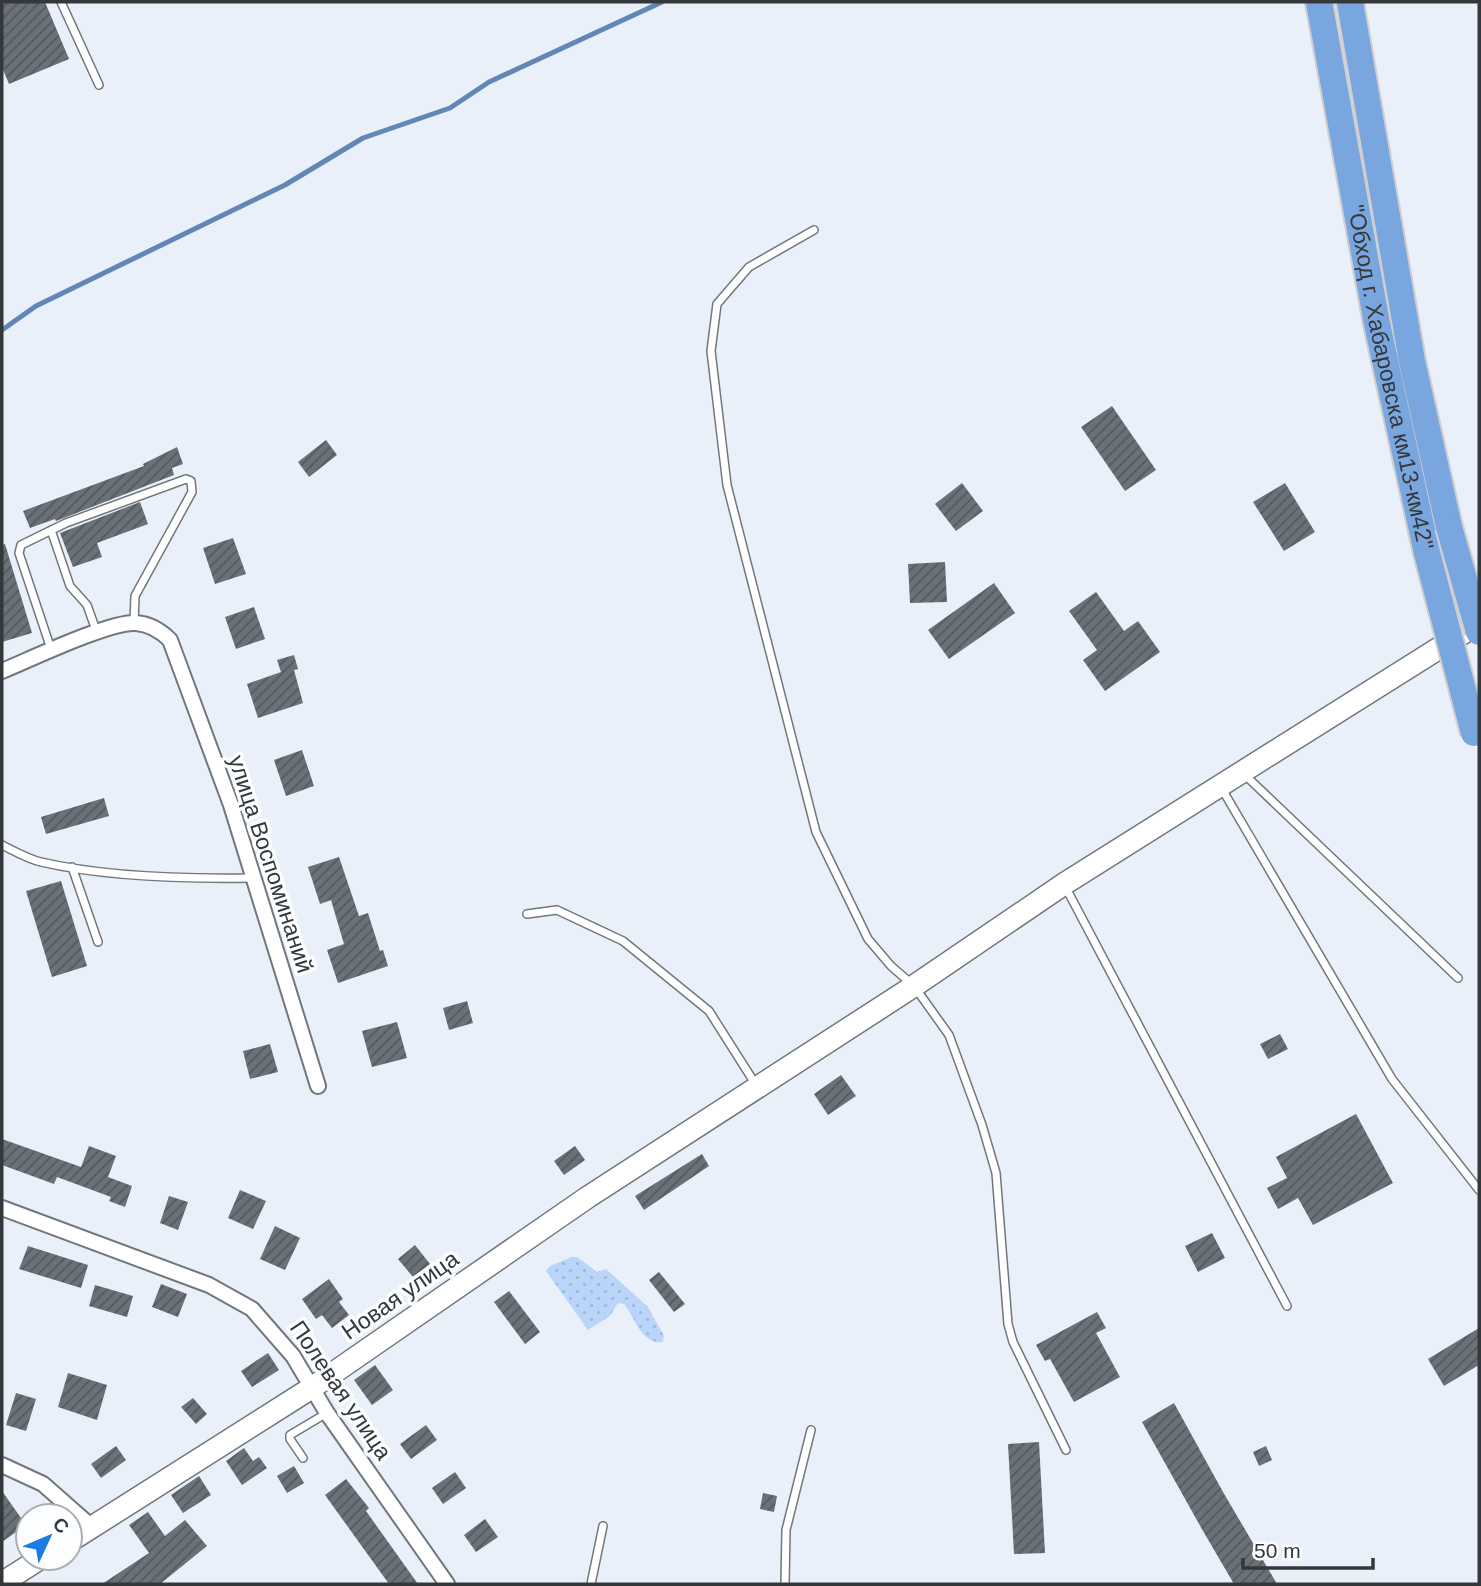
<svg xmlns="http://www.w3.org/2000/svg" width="1481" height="1586" viewBox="0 0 1481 1586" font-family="Helvetica,sans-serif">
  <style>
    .green { fill: url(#green-dots) }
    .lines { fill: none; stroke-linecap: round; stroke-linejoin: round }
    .stream { stroke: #6287b6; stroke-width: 5 }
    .building { fill: url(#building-hatch) }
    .lane-casing { stroke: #71777e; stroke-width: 10 }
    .street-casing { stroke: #71777e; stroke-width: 18 }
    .secondary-casing { stroke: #71777e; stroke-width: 24 }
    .highway-casing { stroke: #cfcfd0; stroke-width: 30 }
    .lane { stroke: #fff; stroke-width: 7 }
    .street { stroke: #fff; stroke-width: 14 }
    .secondary { stroke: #fff; stroke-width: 21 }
    .highway { stroke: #7aa6df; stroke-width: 26 }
    .highway-bridge-casing { stroke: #cfcfd0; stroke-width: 30; stroke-linecap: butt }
    .highway-bridge { stroke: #7aa6df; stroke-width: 26 }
    .labels { text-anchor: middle; stroke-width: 7; stroke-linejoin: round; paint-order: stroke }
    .street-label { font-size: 23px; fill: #35383b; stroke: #fcfdff }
  </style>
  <defs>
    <pattern id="green-dots" width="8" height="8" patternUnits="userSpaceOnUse" patternTransform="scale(1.75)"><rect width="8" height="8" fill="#b9d5f9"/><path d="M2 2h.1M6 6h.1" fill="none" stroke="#a0b8d6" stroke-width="1.8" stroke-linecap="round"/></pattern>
    <pattern id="building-hatch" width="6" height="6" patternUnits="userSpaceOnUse" patternTransform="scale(1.75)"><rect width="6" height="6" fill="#6b7178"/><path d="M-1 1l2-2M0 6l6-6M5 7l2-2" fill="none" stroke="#54595e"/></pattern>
  </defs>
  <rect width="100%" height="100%" fill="#eaf0f9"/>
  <path class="green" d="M572,1257H577L597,1272L606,1269L648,1307L664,1336L663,1342C641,1345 635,1317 624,1304L618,1303L610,1316L588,1330L546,1271L550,1266Z"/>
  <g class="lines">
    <path class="stream" d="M2,330L36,306L285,185L363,138L450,108L489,82L662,2"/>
  </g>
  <path class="building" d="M2,2H45L69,59L9,84L2,67Z
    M1112,406L1156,470L1125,491L1081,427Z
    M326,440L337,455L309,477L298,462Z
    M177,447L183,464L172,468L174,475L56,521L55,519L30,528L23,511L144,466L143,464Z
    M962,483L983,511L956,531L935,504Z
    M1285,483L1315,532L1284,551L1253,502Z
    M140,502L148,524L97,543L102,557L73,567L60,533Z
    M233,538L246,574L215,584L203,548Z
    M5,544L32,633L2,642V545Z
    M945,562L947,602L910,603L908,564Z
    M994,583L1015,613L949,659L928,630Z
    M1096,592L1124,631L1138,621L1160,652L1105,691L1083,660L1097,650L1069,611Z
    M254,607L265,639L236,649L225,617Z
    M294,655L298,669L294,670L303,703L258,718L247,684L281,672L277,660Z
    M302,750L314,786L286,796L274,760Z
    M104,798L109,816L46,834L41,817Z
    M339,857L359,916L368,913L380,951L383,950L388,966L338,983L327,950L344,944L331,900L320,904L308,867Z
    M61,881L87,966L52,977L26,891Z
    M467,1001L473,1023L449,1030L443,1008Z
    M397,1022L407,1058L372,1067L362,1031Z
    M1280,1034L1288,1049L1268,1059L1260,1044Z
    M270,1044L278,1072L250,1079L243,1051Z
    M841,1075L856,1096L828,1115L814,1094Z
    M1356,1114L1393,1183L1313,1225L1298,1198L1278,1209L1267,1188L1287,1178L1276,1157Z
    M2,1139L81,1167L89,1146L116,1156L108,1177L132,1186L125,1207L109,1201L111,1197L57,1177L54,1184L2,1165Z
    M575,1146L585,1160L564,1175L554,1161Z
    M702,1154L709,1166L644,1210L635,1196Z
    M240,1190L266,1201L253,1229L228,1218Z
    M169,1196L188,1202L178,1230L160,1223Z
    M275,1226L300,1238L285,1270L260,1259Z
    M1212,1233L1225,1258L1198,1272L1185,1246Z
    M415,1245L430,1264L413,1277L398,1259Z
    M28,1246L88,1265L81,1288L19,1269Z
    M659,1272L685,1304L674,1312L649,1280Z
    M329,1279L343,1299L339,1302L349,1315L332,1328L322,1315L316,1319L302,1299Z
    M161,1284L187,1294L178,1317L152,1307Z
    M95,1285L133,1296L127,1317L89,1306Z
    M509,1291L540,1332L525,1344L494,1302Z
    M1097,1312L1106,1328L1096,1333L1120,1377L1074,1402L1050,1359L1045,1361L1036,1345Z
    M1479,1328V1365L1444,1386L1428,1359Z
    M268,1353L279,1370L252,1387L241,1371Z
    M375,1365L393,1390L372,1405L354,1380Z
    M68,1373L107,1385L97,1420L58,1407Z
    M16,1393L36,1399L26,1431L6,1425Z
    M193,1398L207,1414L196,1424L181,1407Z
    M1174,1403L1223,1492L1277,1584H1234L1203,1531L1142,1422Z
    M426,1425L437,1440L411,1459L400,1444Z
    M1039,1442L1045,1553L1014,1554L1008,1444Z
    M116,1446L126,1460L101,1478L91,1464Z
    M1266,1446L1272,1460L1259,1466L1253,1452Z
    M244,1448L253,1461L259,1457L267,1468L242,1485L226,1461Z
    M294,1466L304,1483L287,1493L277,1476Z
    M455,1472L466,1488L443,1504L432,1488Z
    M199,1476L211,1495L183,1513L171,1495Z
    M346,1479L369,1508L366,1511L418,1584H389L325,1495Z
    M2,1491L26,1525L2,1542Z
    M763,1493L777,1496L774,1512L760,1509Z
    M148,1512L165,1536L185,1520L207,1546L160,1584H102L149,1553L129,1525Z
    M485,1519L498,1537L476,1552L464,1535Z"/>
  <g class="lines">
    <g class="lane-casing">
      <path id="lane" d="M61,2L99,85
        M814,230L749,267L717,304L711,351L727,485L816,832L868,939L891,966L914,986L949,1035L982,1125L996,1173L1008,1324L1013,1342L1066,1450
        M51,530L70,586L87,605L97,633
        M51,649L19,553L21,545L66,523L186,479L191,481L192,492L135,596L134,623
        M1245,775L1458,978
        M1222,789L1392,1079L1479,1190
        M2,845C14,851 28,859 41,862C106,877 185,879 251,878
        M72,867L98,942
        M1066,888L1287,1306
        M527,914L557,910L623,941L709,1011L756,1085
        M303,1458L290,1439V1435L327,1413
        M591,1584L603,1526
        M785,1584L786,1530L811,1430"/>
    </g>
    <g class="street-casing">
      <path id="street" d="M2,671C29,660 110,621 136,623C149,624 161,631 170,640L231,805L318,1086
        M2,1208L209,1285L252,1309L293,1356L327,1413L447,1584
        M2,1465L43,1484L93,1528"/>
    </g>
    <g class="secondary-casing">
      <path id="secondary" d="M70,1541L313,1387L588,1197L914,986L1064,884L1479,623
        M2,1583L41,1558"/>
    </g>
    <g class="highway-casing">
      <g id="highway">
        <path id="s1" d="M1319,2L1377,324L1427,553"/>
        <path d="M1350,2L1412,361L1449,527"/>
      </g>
    </g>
    <use href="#lane" class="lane"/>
    <use href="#street" class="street"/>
    <use href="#secondary" class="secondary"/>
    <use href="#highway" class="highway"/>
    <g class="highway-bridge-casing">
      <path id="highway-bridge" d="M1449,527L1479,632
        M1427,553L1474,733"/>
    </g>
    <use href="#highway-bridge" class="highway-bridge"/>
  </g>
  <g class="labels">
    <g class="street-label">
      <text dy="8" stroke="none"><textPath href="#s1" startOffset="382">"Обход г. Хабаровска км13-км42"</textPath></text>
      <text transform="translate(271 864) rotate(72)" y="8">улица Воспоминаний</text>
      <text transform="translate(400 1295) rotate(-35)" y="8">Новая улица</text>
      <text transform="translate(341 1390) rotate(56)" y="8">Полевая улица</text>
    </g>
  </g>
  <rect width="1481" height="1586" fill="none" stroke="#35383b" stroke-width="7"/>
  <g transform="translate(49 1537) rotate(46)"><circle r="33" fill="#fcfdff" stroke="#acaeb1" stroke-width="2"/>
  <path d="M0-5L12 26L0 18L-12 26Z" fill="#1c7ce4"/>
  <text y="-10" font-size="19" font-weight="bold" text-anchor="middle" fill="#35383b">С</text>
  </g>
  <path d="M1243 1558v10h130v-10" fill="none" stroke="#35383b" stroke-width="3.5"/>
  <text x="1254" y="1558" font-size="21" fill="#35383b" stroke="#fcfdff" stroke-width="5" paint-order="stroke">50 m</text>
</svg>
